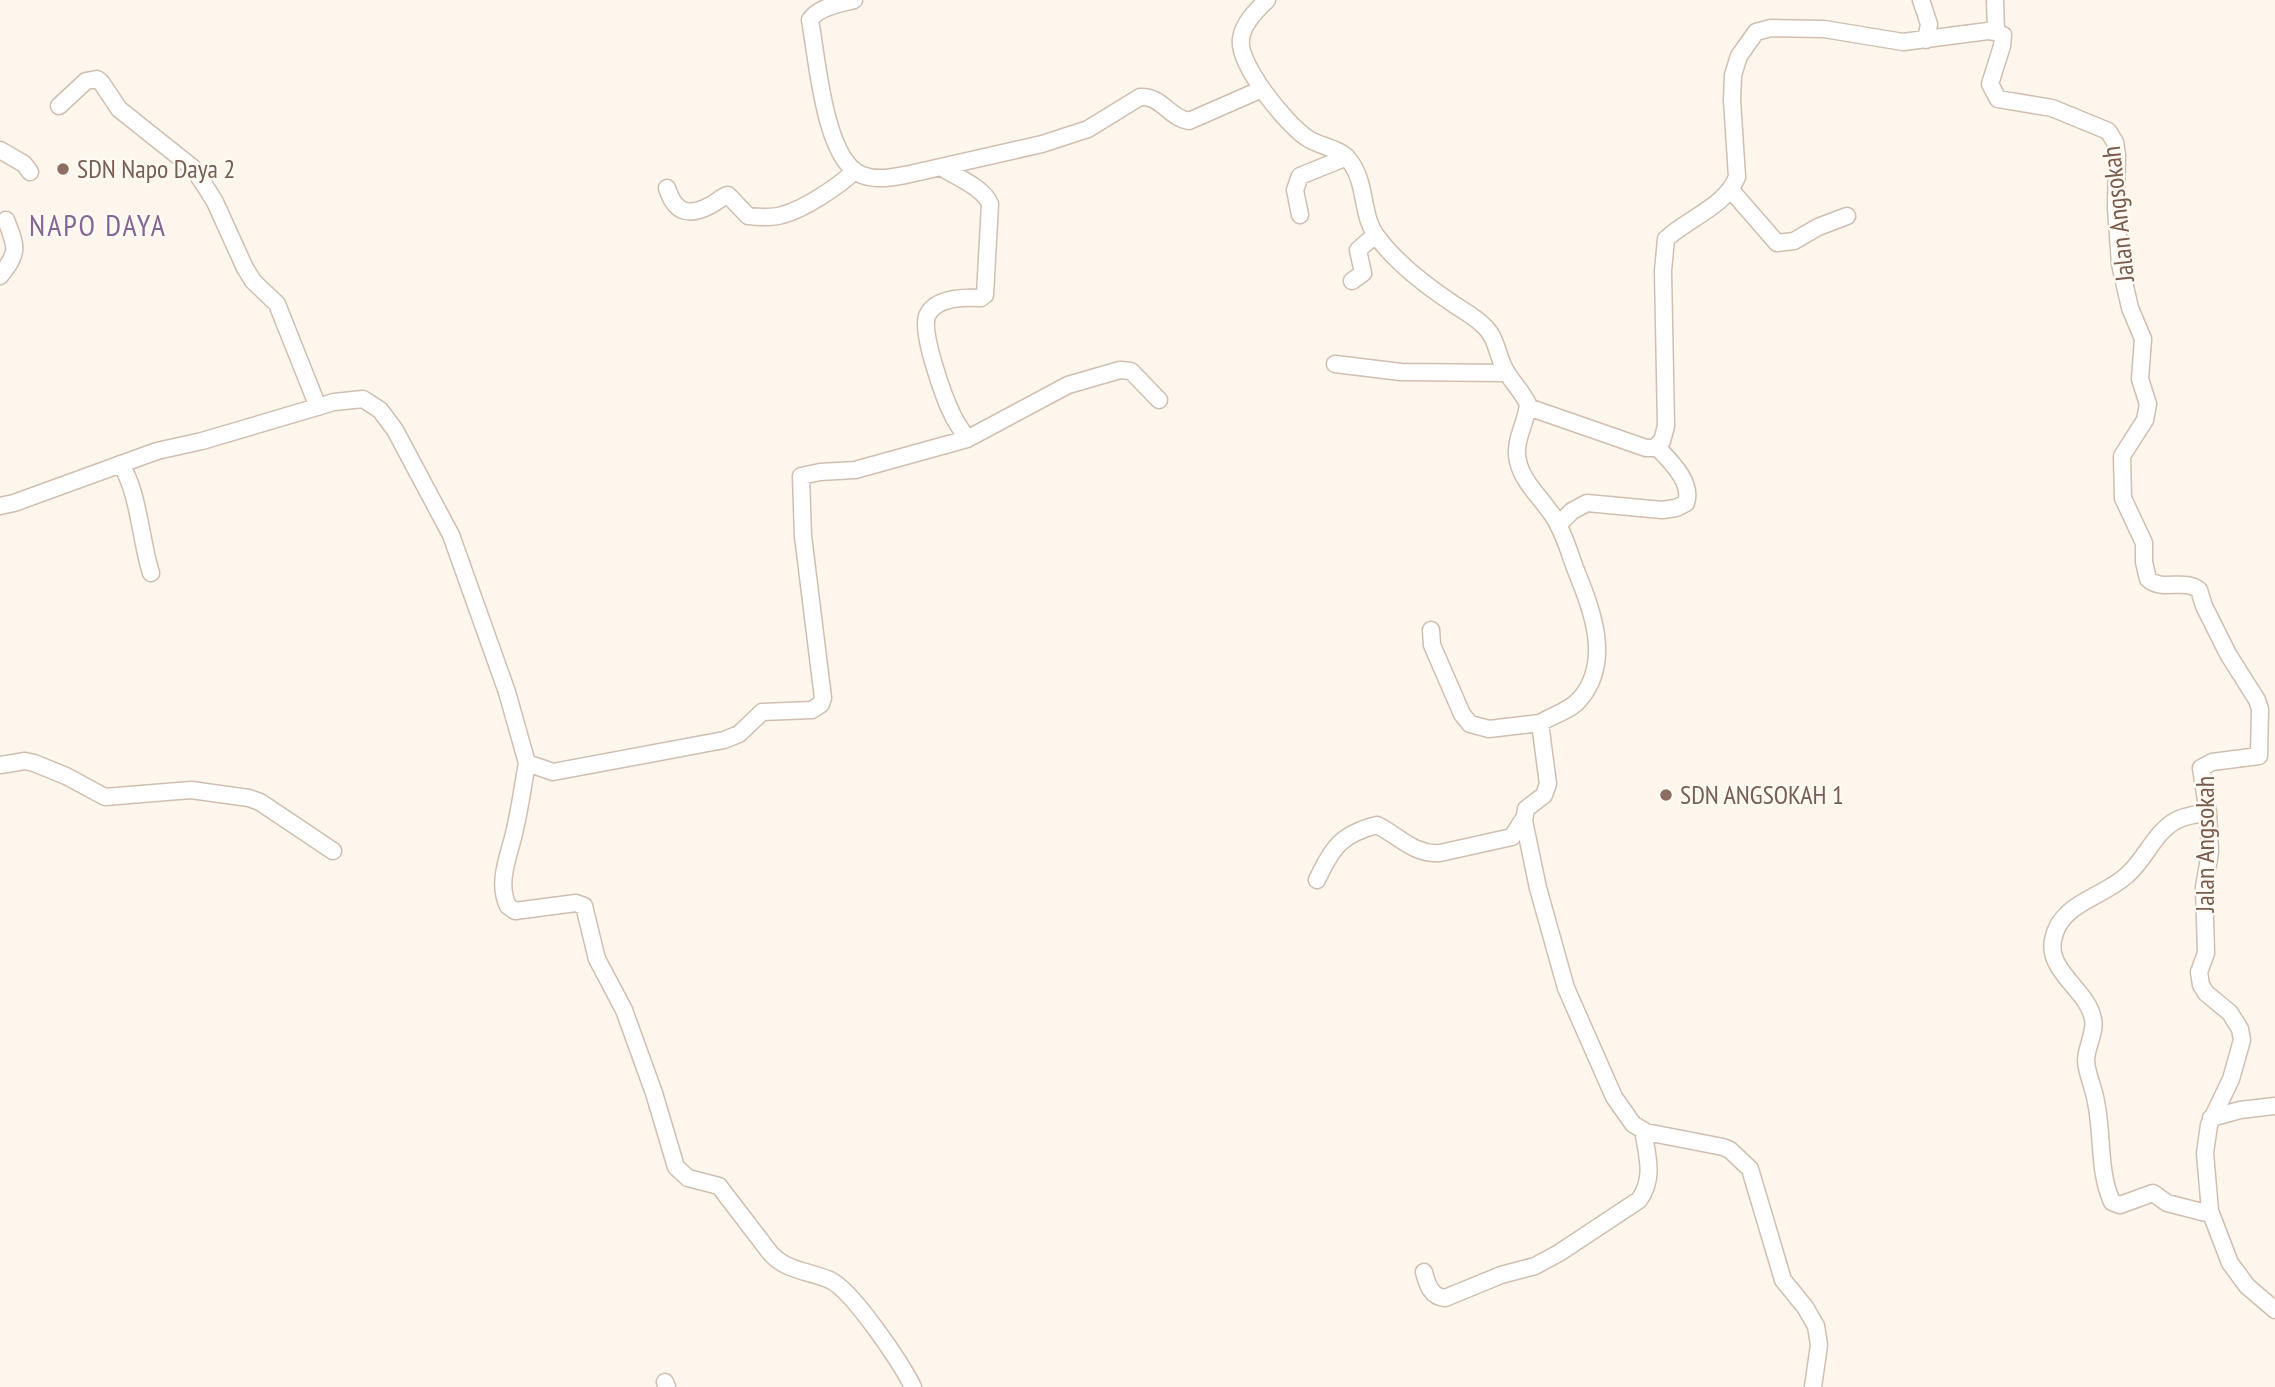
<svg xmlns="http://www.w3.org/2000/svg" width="2275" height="1387" viewBox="0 0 2275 1387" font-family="'PT Sans Narrow',sans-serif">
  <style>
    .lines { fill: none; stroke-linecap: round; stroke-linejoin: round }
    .minor-casing { stroke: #d1beb0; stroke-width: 19 }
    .minor { stroke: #fff; stroke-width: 16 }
    .education-dot { fill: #8d6e63; stroke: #fffaf3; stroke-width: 2.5 }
    .labels { text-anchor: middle; stroke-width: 5; stroke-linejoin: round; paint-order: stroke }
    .education-label { font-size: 26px; fill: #785e54; stroke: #fffaf3; text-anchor: start }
    .street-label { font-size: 26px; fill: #7a5c4d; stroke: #fffaf3 }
    .quarter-label { font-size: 30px; letter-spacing: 2px; fill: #846695; stroke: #fffaf3 }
  </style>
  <rect width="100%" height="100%" fill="#fdf6ec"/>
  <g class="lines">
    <g class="minor-casing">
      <path id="minor" d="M854,0C840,4 818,7 810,20C817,56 824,161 862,175C877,181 895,177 910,174L1042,144L1088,129L1140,97C1161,95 1169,118 1189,121L1262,89
        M1267,0C1256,11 1243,23 1241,39C1237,64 1287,125 1307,138C1320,147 1339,147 1349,160C1368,184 1360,216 1378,238C1396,262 1424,284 1449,301C1460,309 1474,316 1484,326C1498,339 1497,358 1507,373C1514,384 1522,392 1528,404C1527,422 1513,441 1518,461C1523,484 1543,499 1555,519C1564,534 1569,551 1575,568C1591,608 1613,660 1580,699C1570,711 1553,715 1540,723L1548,784L1544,795L1526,809L1524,821L1538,888L1566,988L1614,1097L1633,1124L1646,1132L1723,1147L1730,1150L1750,1169L1783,1280L1805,1307L1816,1326L1819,1345L1813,1387
        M1921,0L1929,24L1926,40
        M1995,0L1996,32
        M59,106L86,81L97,79L101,82L119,109L193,168L205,186L215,202L245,268L253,281L277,304L318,407
        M0,150L24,164L30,172
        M941,167C956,177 983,187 990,204L985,295L981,298C964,297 935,297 927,316C921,334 944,398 953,416C957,424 963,432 967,439
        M667,188C674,210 686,218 709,206C716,203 721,197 728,195L748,216C758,217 772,218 782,215C805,209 837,187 855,171
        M1730,189L1777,243L1794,241L1818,227L1847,216
        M1300,215L1295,190L1300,176L1347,157
        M0,276C19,252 17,248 6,220
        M1352,281L1363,273L1358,250L1375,235
        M1335,364L1401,372L1506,373
        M1528,407L1646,448H1654L1662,441L1666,426L1663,271L1666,239C1688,218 1725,207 1737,177L1732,100L1733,75L1739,56L1756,32L1771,28L1824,29L1903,42L1988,31L1996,32L2003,35L2002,46L1990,84L1998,99L2052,108L2108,131L2115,142L2117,155L2116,208L2120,264L2130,308L2143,339L2140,379L2148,404L2145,420L2122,456L2123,498L2144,543V562L2148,579C2162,592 2185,578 2199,590L2204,606L2228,654L2257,700L2260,709L2259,756L2212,762L2201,768L2208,813L2210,852L2204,887L2206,953L2199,972L2201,985L2206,993L2230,1013L2240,1029L2242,1040L2231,1079L2209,1125L2205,1153L2210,1211L2230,1263L2247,1286L2275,1310
        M120,464C138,487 141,543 151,573
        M0,506L14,503L157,451L202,441L334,402L363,399L380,410L395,430L451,535L507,692L527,763L553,772L724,740L739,734L762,712L812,710L821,704L823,698L803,536L801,476L820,472L855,470L967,439L1068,385L1120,370L1131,371L1159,400
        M1558,525L1572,511L1587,503L1662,510L1676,508L1686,503C1693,482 1670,461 1657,447
        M1431,630L1432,645L1462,714L1470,724L1489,729L1540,723
        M527,763C523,785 520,808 515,829C510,854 496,881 508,906L515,911L576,903L584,906L597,959L624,1010L654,1093L676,1167L688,1178L719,1186L771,1254C787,1271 809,1271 830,1280C853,1291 901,1363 913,1387
        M0,765L25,761L34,763L66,776L105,797L191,790L249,798L260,802L333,851
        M2208,813C2197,814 2187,815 2177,820C2154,832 2146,859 2127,875C2103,898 2060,902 2053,940C2047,972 2088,990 2093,1019C2096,1032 2086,1047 2086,1061C2087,1075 2094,1088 2096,1102C2103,1135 2098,1171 2112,1202L2120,1205L2153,1193L2167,1203L2210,1214
        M1317,880C1332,848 1341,834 1377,825C1399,836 1414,855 1440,853L1512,837L1524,818
        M2211,1118L2240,1110L2275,1106
        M1424,1272C1427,1284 1431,1297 1445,1298L1501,1275L1535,1266L1559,1253L1639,1200C1655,1178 1647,1155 1643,1130
        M665,1382L667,1387"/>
    </g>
    <use href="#minor" class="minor"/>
  </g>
  <g class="education-dot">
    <circle cx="63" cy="169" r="7"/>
    <circle cx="1666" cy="795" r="7"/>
  </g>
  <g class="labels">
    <g class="education-label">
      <text x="77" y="178">SDN Napo Daya 2</text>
      <text x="1680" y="804">SDN ANGSOKAH 1</text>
    </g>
    <g class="street-label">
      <text transform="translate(2118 214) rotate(-96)" y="9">Jalan Angsokah</text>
      <text transform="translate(2205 844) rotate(-90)" y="9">Jalan Angsokah</text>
    </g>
    <g class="quarter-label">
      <text x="98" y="236">NAPO DAYA</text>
    </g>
  </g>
</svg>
